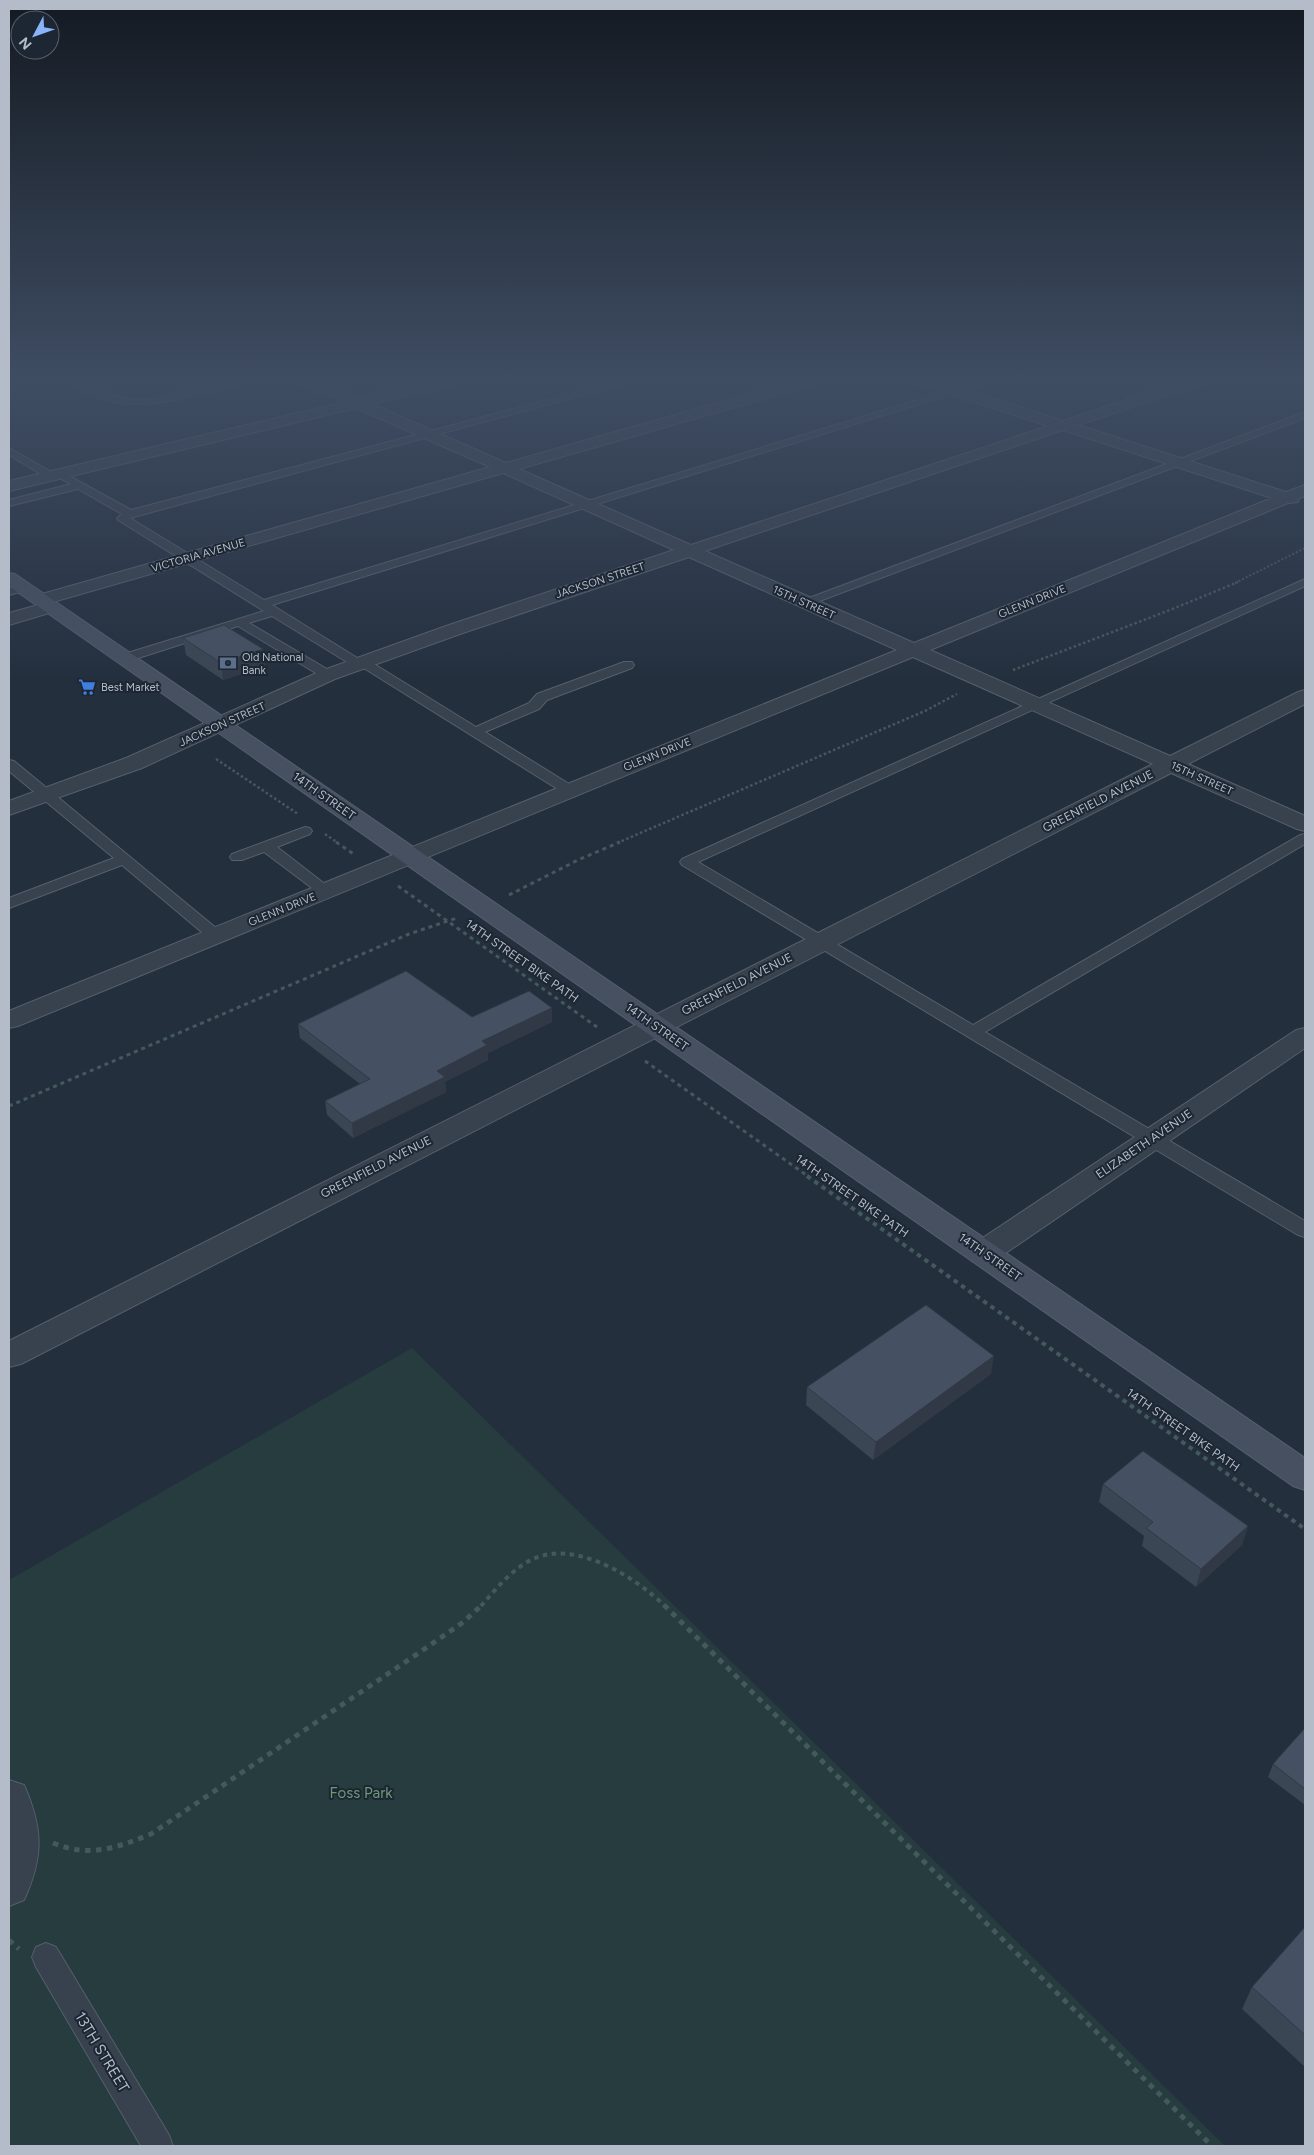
<svg xmlns="http://www.w3.org/2000/svg" width="1314" height="2155" viewBox="0 0 1314 2155" font-family="Figtree,sans-serif">
  <style>
    .green { fill: #263c3f }
    .lines { fill: none; stroke-linecap: round; stroke-linejoin: round }
    .lane-casing { stroke: #565f6c; stroke-width: 2 }
    .street-casing { stroke: #565f6c; stroke-width: 2 }
    .secondary-casing { stroke: #565f6c; stroke-width: 2 }
    .path-far4 { stroke: #44595c; stroke-width: 2; stroke-dasharray: 2 2; stroke-linecap: butt }
    .path-far3 { stroke: #44595c; stroke-width: 2.5; stroke-dasharray: 2.5 2.5; stroke-linecap: butt }
    .path-far2 { stroke: #44595c; stroke-width: 3; stroke-dasharray: 4 4; stroke-linecap: butt }
    .path-far1 { stroke: #44595c; stroke-width: 4; stroke-dasharray: 4.5 4.5; stroke-linecap: butt }
    .path { stroke: #44595c; stroke-width: 5; stroke-dasharray: 5.5 5.5; stroke-linecap: butt }
    .lane { fill: #38414e; fill-rule: evenodd }
    .street { fill: #38414e; fill-rule: evenodd }
    .secondary { fill: #465061; fill-rule: evenodd }
    .wall { fill: #3b4654 }
    .shaded-wall { fill: #303945 }
    .building { fill: #455162; stroke: #303945 }
    .labels { text-anchor: middle; stroke-width: 4; stroke-linejoin: round; paint-order: stroke }
    .far-street-label { font-size: 11px; fill: #b4bcc9; stroke: #1d2633 }
    .far-poi-label { font-size: 11px; fill: #b4bcc9; stroke: #1d2633; text-anchor: start }
    .street-label { font-size: 12px; fill: #b4bcc9; stroke: #1d2633 }
    .near-park-label { font-size: 15px; fill: #6b9a76; stroke: #1d2633 }
    .near-street-label { font-size: 15px; fill: #b4bcc9; stroke: #1d2633 }
  </style>
  <rect width="100%" height="100%" fill="#242f3e"/>
  <path class="green" d="M412,1348L1225,2146H9V1580Z"/>
  <g class="lines">
    <g class="lane-casing">
      <path id="lane" d="M72,379C85,379 92,386 103,391C114,396 125,399 137,399C176,400 212,379 250,379C241,386 225,387 214,390C168,403 110,418 72,379Z
        M627,379H642L130,518L264,600L986,379H1000L272,605L359,659H366L476,727L529,703L537,694L624,662H632L634,665L632,668L547,700L539,709L485,732L574,787L576,790L569,794L564,793L362,667H355L272,616L249,623L332,672L334,675L332,678H324L238,626L129,661H121L119,658L121,655L264,611L118,520L117,518L122,514L78,489L9,506V500L71,484L56,476L55,474L60,471L131,510Z
        M1305,412V418L809,605L805,606L799,603L801,601Z
        M9,448L55,474L56,476L51,479L47,478L9,455Z
        M1305,579V586L698,862L973,1025L1300,835L1305,834V844L985,1032L1305,1221V1237L1298,1235L682,865L680,862L682,859Z
        M23,585L29,588L27,590L9,595V588Z
        M9,760L14,761L222,933L224,936L222,939H210L122,865L9,908V898L114,858L9,771Z
        M305,827L310,828L312,831L310,834L277,847L330,888L333,891L330,894H320L264,852L242,860H232L230,857L232,854Z
        M46,1943L56,1947L169,2135L173,2146H141L36,1967L32,1957L36,1947Z"/>
    </g>
    <g class="street-casing">
      <path id="street" d="M297,379H316L359,398L439,379H465L463,382L372,404L506,463L801,379H824L822,382L519,469L691,545L1048,426L913,382L911,379H933L1063,421L1187,379H1209L1207,382L1078,425L1286,492L1305,485V496L1299,498L1298,502L1288,503L930,650L1170,756L1298,692L1305,690V704L1188,764L1305,816V831L1297,829L1171,773L21,1364L9,1367V1341L1153,764L913,657L18,1026L9,1028V1011L897,650L689,557L460,634L335,679L142,768L9,815V801L126,758L321,671L446,626L674,550L503,473L53,602L59,607L56,611L9,625V613L38,605L32,600L35,596L490,467L356,408L9,491V481L344,402L299,382ZM1063,430L1272,498L914,643L705,551Z
        M1305,1028V1048L994,1261L983,1264L972,1261L968,1253L972,1245L1296,1030Z
        M9,1780L24,1785C43,1828 44,1857 24,1900L9,1906Z"/>
    </g>
    <g class="secondary-casing">
      <path id="secondary" d="M9,573L15,574L1305,1458V1490L1293,1486L9,586Z"/>
    </g>
    <path class="path-far4" d="M1235,583L1305,548"/>
    <path class="path-far3" d="M1013,670L1170,610L1238,582
      M216,759L298,814
      M325,834L338,843
      M617,843L925,711L957,694"/>
    <path class="path-far2" d="M336,842L355,855
      M398,886L597,1027
      M509,895L578,860L620,842
      M645,1061L809,1177
      M9,1106L409,934L457,918"/>
    <path class="path-far1" d="M807,1176L1305,1529
      M481,1606C496,1589 511,1570 531,1560C574,1538 635,1577 665,1606"/>
    <path class="path" d="M664,1605L1212,2146
      M53,1843C90,1858 116,1848 151,1834L423,1650L462,1623L482,1605
      M9,1940L19,1949"/>
    <use href="#lane" class="lane"/>
    <use href="#street" class="street"/>
    <use href="#secondary" class="secondary"/>
  </g>
  <path class="wall" d="M183,638L263,649L265,666L223,680L186,655Z
    M472,1017L552,1022L488,1053V1060L445,1082L446,1092L353,1138L327,1115L325,1101L360,1084L300,1038L298,1024Z
    M991,1374L873,1460L806,1405L807,1387Z
    M1103,1484L1248,1526L1242,1545L1196,1587L1142,1546L1144,1536L1099,1502Z
    M1305,1728V1805L1268,1777L1273,1764Z
    M1305,1927V2067L1242,2009L1252,1987Z"/>
  <path class="shaded-wall" d="M263,649L265,666L223,680L221,663Z
    M552,1008V1022L488,1053V1060L445,1082L446,1092L353,1138L352,1123L482,1041Z
    M994,1356L991,1374L873,1460L876,1442Z
    M1248,1526L1242,1545L1196,1587L1201,1569Z"/>
  <path class="building" d="M224,625L263,649L221,663L183,638Z
    M406,971L472,1017L529,991L552,1008L482,1041L487,1045L437,1071L445,1077L352,1123L325,1101L370,1079L298,1024Z
    M926,1305L994,1356L876,1442L807,1387Z
    M1143,1451L1248,1526L1201,1569L1146,1528L1153,1522L1103,1484Z
    M1305,1728V1789L1273,1764Z
    M1305,1927V2035L1252,1987Z"/>
  <linearGradient id="sky" x2="0" y2="1"><stop stop-color="#141a22"/><stop offset="0.56" stop-color="#3f4d63"/><stop offset="1" stop-color="#3f4d63" stop-opacity="0"/></linearGradient>
  <rect width="1314" height="681" fill="url(#sky)"/>
  <defs>
    <g id="bank-bare" transform="scale(1.35)"><path d="M-6-4H6V4H-6ZM0-2.3a2.3 2.3 0 1 0 0 4.6a2.3 2.3 0 1 0 0-4.6Z" fill="#5c6f8a" stroke="#1d2633" stroke-width="2.5" paint-order="stroke"/></g>
    <g id="supermarket-bare" transform="scale(1.35)"><path d="M-6-5.5h2.5l.6 2H6L4.5 2H-2.5L-4.4-4H-6ZM-1.5 3.2a1.3 1.3 0 1 0 .1 0ZM3 3.2a1.3 1.3 0 1 0 .1 0Z" fill="#3f7fe0" stroke="#1d2633" stroke-width="2.5" paint-order="stroke"/></g>
  </defs>
  <g fill-rule="evenodd">
    <use href="#bank-bare" x="228" y="663"/>
    <use href="#supermarket-bare" x="87" y="687"/>
  </g>
  <g class="labels">
    <g class="far-street-label">
      <text transform="translate(198 555) rotate(-16)" y="4">VICTORIA AVENUE</text>
      <text transform="translate(600 580) rotate(-18)" y="4">JACKSON STREET</text>
      <text transform="translate(1032 601) rotate(-22)" y="4">GLENN DRIVE</text>
      <text transform="translate(804 602) rotate(24)" y="4">15TH STREET</text>
      <text transform="translate(222 724) rotate(-24)" y="4">JACKSON STREET</text>
      <text transform="translate(657 754) rotate(-22)" y="4">GLENN DRIVE</text>
      <text transform="translate(1202 778) rotate(24)" y="4">15TH STREET</text>
      <text transform="translate(282 909) rotate(-22)" y="4">GLENN DRIVE</text>
    </g>
    <g class="far-poi-label">
      <text x="242" y="661">Old National<tspan x="242" dy="13">Bank</tspan></text>
      <text x="101" y="691">Best Market</text>
    </g>
    <g class="street-label">
      <text transform="translate(324 796) rotate(35)" y="4">14TH STREET</text>
      <text transform="translate(1098 801) rotate(-27)" y="4">GREENFIELD AVENUE</text>
      <text transform="translate(522 961) rotate(35)" y="4">14TH STREET BIKE PATH</text>
      <text transform="translate(737 984) rotate(-27)" y="4">GREENFIELD AVENUE</text>
      <text transform="translate(657 1027) rotate(35)" y="4">14TH STREET</text>
      <text transform="translate(1144 1144) rotate(-34)" y="4">ELIZABETH AVENUE</text>
      <text transform="translate(376 1167) rotate(-27)" y="4">GREENFIELD AVENUE</text>
      <text transform="translate(852 1196) rotate(35)" y="4">14TH STREET BIKE PATH</text>
      <text transform="translate(990 1257) rotate(35)" y="4">14TH STREET</text>
      <text transform="translate(1183 1430) rotate(35)" y="4">14TH STREET BIKE PATH</text>
    </g>
    <g class="near-park-label">
      <text x="361" y="1798">Foss Park</text>
    </g>
    <g class="near-street-label">
      <text transform="translate(102 2052) rotate(59)" y="5">13TH STREET</text>
    </g>
  </g>
  <rect width="1314" height="2155" fill="none" stroke="#b4bcc9" stroke-width="20"/>
  <g transform="translate(35 35) rotate(229)"><circle r="24" fill="#1d2633" stroke="#59626f"/>
  <path d="M0-4L9 19L0 12L-9 19Z" fill="#8ab4f8"/>
  <text y="-8" font-size="14" font-weight="bold" text-anchor="middle" fill="#b4bcc9">N</text>
  </g>
</svg>
